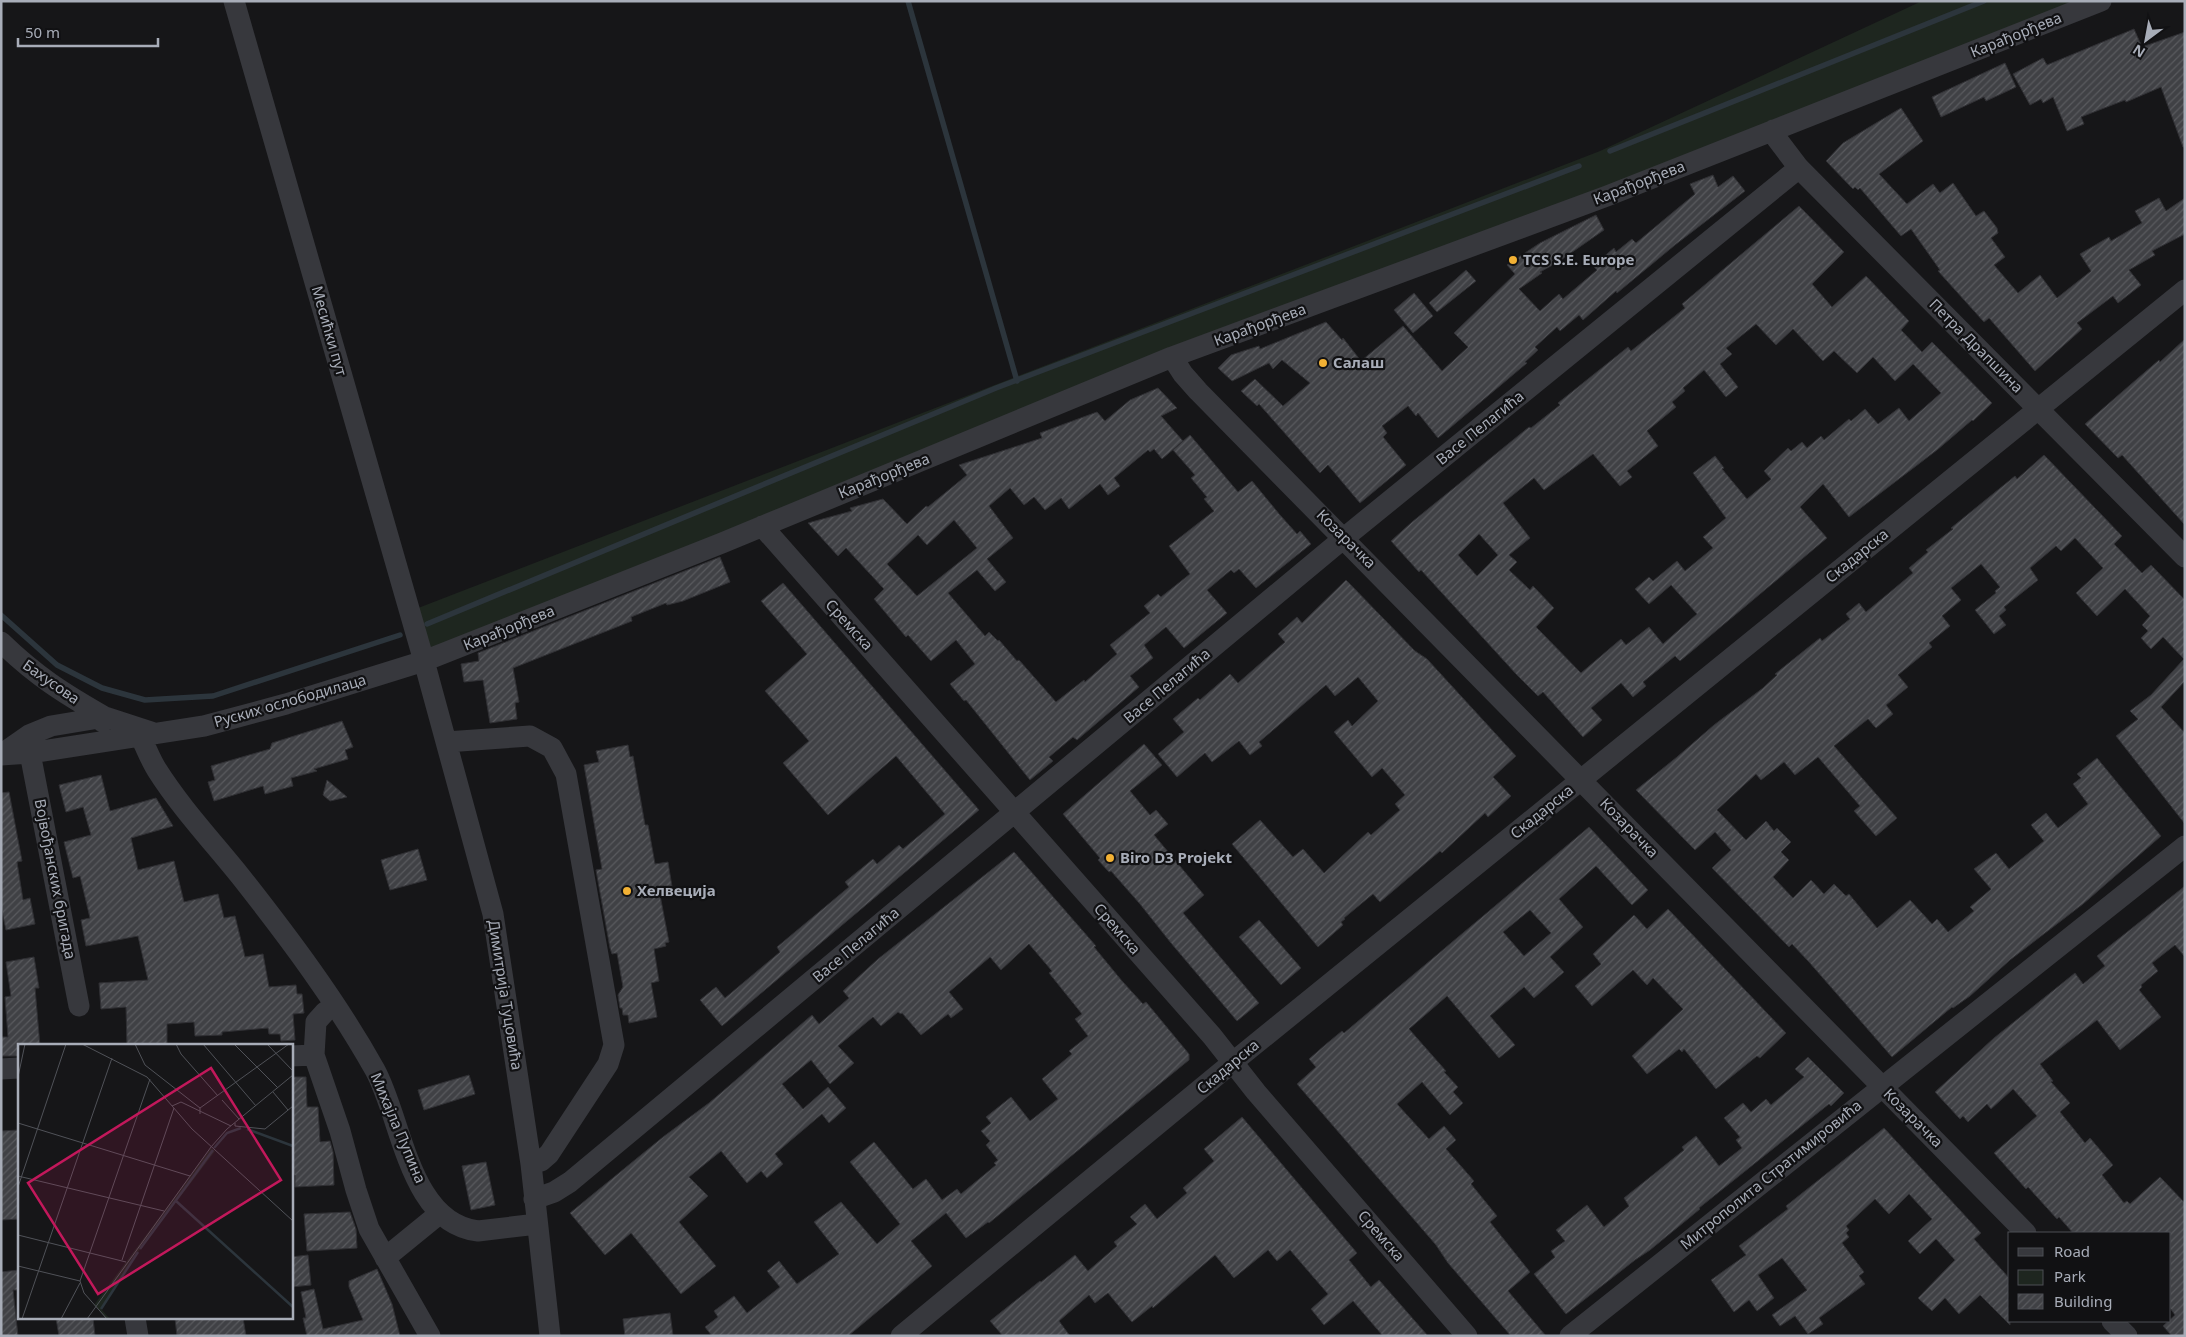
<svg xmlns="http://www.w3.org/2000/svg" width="2186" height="1337" viewBox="0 0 2186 1337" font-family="'Noto Sans',sans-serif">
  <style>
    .green { fill: #1e261f }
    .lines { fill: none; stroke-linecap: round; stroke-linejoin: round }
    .stream { stroke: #2c353c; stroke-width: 5.5 }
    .building { fill: url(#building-hatch); stroke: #303034; fill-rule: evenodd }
    .minor { stroke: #37383d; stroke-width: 21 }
    .poi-dot { fill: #f2b134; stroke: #111113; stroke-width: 2 }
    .labels { text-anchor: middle; stroke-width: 4.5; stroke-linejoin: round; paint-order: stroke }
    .street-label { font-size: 15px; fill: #a8adb8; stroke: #111113 }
    .poi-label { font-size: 15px; font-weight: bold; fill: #a8adb8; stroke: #111113; text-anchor: start }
    .inset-river { fill: none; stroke: #2c353c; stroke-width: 2.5 }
    .inset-road { fill: none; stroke: #505258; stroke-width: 1 }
    .view { fill: #c2185b; fill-opacity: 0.15; stroke: #c2185b; stroke-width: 2.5 }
    .inset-edge { fill: none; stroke: #a8adb8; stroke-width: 2.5 }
  </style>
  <defs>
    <pattern id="building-hatch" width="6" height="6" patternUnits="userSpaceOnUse" patternTransform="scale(1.25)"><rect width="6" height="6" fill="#404145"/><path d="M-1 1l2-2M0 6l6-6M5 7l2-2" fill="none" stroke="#595a5e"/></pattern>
  </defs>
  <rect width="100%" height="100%" fill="#161618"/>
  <path class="green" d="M1922,1H2110L428,656L413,610L1600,151Z"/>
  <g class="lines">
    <path class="stream" d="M908,1L1017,381
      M1610,151L1984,1
      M1,615L57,665L102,688L145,700L213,696L400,635
      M427,624L996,388L1579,166"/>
  </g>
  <path class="building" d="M2134,29L2142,47L2185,32V147H2183L2161,87L2126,102L2125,100L2081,117L2084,124L2067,131L2053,97L2043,103L2041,99L2030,105L2013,74L2043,58L2047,65Z
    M2005,63L2016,87L1986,101L1984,97L1941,117L1932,97Z
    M1901,108L1923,141L1879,174L1907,204L1933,184L1940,193L1953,183L1976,216L1984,211L1997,228L1998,233L1991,238L2005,257L1994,265L2018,293L2040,275L2057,298L2091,271L2080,254L2109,237L2111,241L2142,223L2135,211L2159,198L2166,211L2185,198V234L2152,251L2155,255L2129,270L2141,285L2118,303L2113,296L2077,323L2082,329L2035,371L1989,318L1984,322L1938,271L1940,270L1911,229L1901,236L1860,188L1858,190L1855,187L1853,189L1826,161L1843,143Z
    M1713,175L1718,187L1733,176L1745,191L1675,245L1617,293L1616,291L1583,320L1579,315L1560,331L1557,327L1535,347L1538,350L1525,362L1527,363L1438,438L1418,413L1416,416L1408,406L1382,426L1387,433L1383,437L1406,465L1360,503L1328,465L1320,473L1259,404L1257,406L1241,391L1255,379L1283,406L1310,383L1282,360L1273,369L1269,363L1232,381L1218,368L1231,355L1259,346L1260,349L1326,322L1342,340L1343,338L1361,361L1403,326L1442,371L1468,347L1454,333L1515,274L1507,265L1540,243L1596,215L1604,230L1558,262L1540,272L1542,273L1519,289L1540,311L1559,294L1563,299L1597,270L1593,266L1614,248L1616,252L1632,239L1636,243L1695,194L1690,184Z
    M1799,206L1844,252L1812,284L1832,307L1866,276L1909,321L1901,330L1922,352L1932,342L1992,403L1973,421L1972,420L1937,450L1849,517L1823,484L1800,507L1827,538L1680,661L1675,656L1643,682L1646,686L1633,697L1621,683L1591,708L1602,720L1583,737L1543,692L1538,696L1517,675L1421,570L1419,572L1391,541L1412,522L1529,427L1531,428L1560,405L1558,403L1628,347L1631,351L1685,308L1682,304ZM1756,324L1776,345L1793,329L1823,361L1834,351L1857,373L1873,357L1895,381L1913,364L1941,393L1909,421L1899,408L1878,424L1865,409L1851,421L1849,419L1824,440L1821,436L1807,448L1802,442L1791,451L1788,448L1764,471L1771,479L1747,499L1722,469L1724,468L1715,456L1693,473L1726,518L1703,537L1713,548L1685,571L1677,561L1653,581L1649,577L1635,589L1649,604L1671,585L1697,614L1663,644L1649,627L1626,645L1621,639L1581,673L1536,627L1554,608L1533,586L1530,590L1509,570L1517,562L1509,555L1530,538L1503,503L1534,478L1544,490L1593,454L1620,486L1632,477L1627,471L1658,446L1647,431L1676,407L1672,402L1685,391L1683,388L1704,370L1726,397L1738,387L1720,364L1732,354L1726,348ZM1479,534L1498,555L1477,576L1458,555Z
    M1466,270L1476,281L1437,312L1429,303Z
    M1414,293L1433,316L1413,333L1394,310Z
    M2185,339V525L2122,455L2118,458L2085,424L2159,360L2160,362Z
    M1158,388L1177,408L1161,416L1183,441L1162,459L1154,449L1150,452L1148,450L1114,478L1120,486L1108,495L1100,484L1069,509L1061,498L1045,510L1034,497L1024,505L1010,488L989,506L1013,538L987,559L1006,582L995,591L977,570L948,593L985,636L989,632L998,641L999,640L1017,661L1019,660L1056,702L1084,680L1085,682L1117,654L1110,645L1150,613L1144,606L1158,594L1161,597L1190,574L1169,546L1214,511L1204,499L1207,497L1191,478L1195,475L1173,450L1190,435L1238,492L1252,481L1280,515L1297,534L1300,531L1311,544L1256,588L1239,569L1234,573L1231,570L1207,590L1227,613L1184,648L1166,627L1144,645L1153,658L1130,676L1139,687L1077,740L1073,737L1049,757L1053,761L1030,780L966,700L964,701L950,684L975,664L956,640L931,661L908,635L906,637L874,599L884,589L846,548L838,556L808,523L852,511L850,508L883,499L907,524L926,506L928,507L967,475L959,465L1042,438L1040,433L1097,412L1105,421L1130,400ZM954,520L977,548L917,596L887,564L918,535L927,545Z
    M2044,455L2122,536L2114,544L2142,573L2151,565L2185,600V681L2161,707L2185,733V824L2116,736L2138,719L2130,711L2151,695L2184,659L2163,637L2151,649L2141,638L2148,631L2142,625L2150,616L2125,589L2097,616L2076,593L2103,568L2075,538L2061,551L2056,546L2030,568L2038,580L2004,607L2006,610L1999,616L2006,625L1994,634L1975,610L1996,593L1995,591L2000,587L1981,564L1951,588L1961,600L1942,616L1950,626L1929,643L1932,647L1898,675L1908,687L1886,705L1893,714L1876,728L1868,719L1834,746L1897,818L1876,836L1854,811L1860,806L1818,757L1795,775L1784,762L1761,780L1756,774L1717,810L1746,840L1766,821L1774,831L1777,828L1791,842L1781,852L1789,860L1773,877L1793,898L1811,880L1824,894L1834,884L1846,896L1849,894L1877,928L1910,900L1932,924L1937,919L1948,932L1974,911L1970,907L1991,889L1974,869L1996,853L2009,869L2044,841L2031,825L2046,813L2058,828L2088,804L2073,784L2081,778L2077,774L2097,758L2161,836L2083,904L2010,960L1970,996L1953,1008L1952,1007L1892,1057L1809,962L1792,944L1789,947L1712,868L1731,850L1715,832L1695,850L1636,790L1677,757L1714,725L1763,688L1777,675L1775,674L1820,638L1822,641L1850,619L1846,614L1859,603L1866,612L1889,593L1913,573L1909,568L1928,552L1926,550L1953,529L1951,528L2015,476L2017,479Z
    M720,557L730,582L683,601L667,605L666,603L631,617L632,621L513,668L519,702L515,703L517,719L490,723L483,680L464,682L461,664L479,661L478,653Z
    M1346,580L1415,651L1427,659L1516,756L1493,777L1511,796L1488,817L1485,813L1442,853L1440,851L1380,902L1373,894L1344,918L1345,919L1341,922L1343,925L1318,947L1232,844L1260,820L1293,857L1303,849L1324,873L1368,832L1371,835L1400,810L1395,804L1405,795L1382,768L1372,777L1334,732L1348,720L1352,726L1378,701L1358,677L1335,696L1326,685L1259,742L1262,746L1250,755L1239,741L1212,762L1205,753L1177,777L1158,754L1184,732L1173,719L1198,698L1200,700L1230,674L1238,683L1285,642L1278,634L1297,617L1302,623Z
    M783,583L979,810L722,1026L700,1000L716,987L725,998L780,952L777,947L849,887L845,882L873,859L877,864L899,845L903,849L945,814L896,756L828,815L783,763L809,741L765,691L807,654L761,601Z
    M342,721L353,747L345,750L348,759L314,769L317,771L291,778L293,786L265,794L263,786L214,801L208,782L215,780L211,766L270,749L272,743Z
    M1144,744L1162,765L1130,791L1150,815L1156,810L1168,824L1154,835L1204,895L1183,913L1259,1003L1237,1021L1171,943L1140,904L1111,871L1109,872L1098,860L1100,858L1063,814Z
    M628,745L630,757L633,756L645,825H648L655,864L668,862L673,893L660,895L669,942L665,943L666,946L654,949L659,981L651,983L657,1017L629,1023L628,1015H623L622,1008H620L618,995L623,987L617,953L612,954L610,948L596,870L602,869L584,765L599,762L596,751Z
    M101,775L110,811L156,798L173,826L131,838L138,870L174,861L184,902L218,894L224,918L235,916L245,957L263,954L269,987L296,985L297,994H302L304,1013L293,1014L295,1040L281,1041L280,1034H269L268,1028L222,1032V1035L195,1036L194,1022L167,1024V1046H127L126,1007L101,1009L99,983L148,980L138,936L86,946L81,920L90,918L80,876L73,878L64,842L91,835L83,807L66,812L59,785Z
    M327,780L347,797L330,801L323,795Z
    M9,792L22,861L17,862L23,900L30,898L35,924L6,930L1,906V793Z
    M1589,827L1648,890L1632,905L1596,866L1559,899L1583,927L1550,957L1564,972L1534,998L1524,987L1490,1016L1515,1045L1499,1058L1447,996L1409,1029L1446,1071L1444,1072L1458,1087L1453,1092L1463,1103L1450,1115L1422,1082L1397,1104L1429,1139L1444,1126L1456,1140L1446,1149L1474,1181L1471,1184L1497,1216L1490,1222L1530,1272L1508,1291L1546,1336H1511L1448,1263L1436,1245L1297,1084L1316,1067L1309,1059L1325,1045L1342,1031L1344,1033ZM1530,910L1551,933L1524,956L1503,932Z
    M418,849L427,880L390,890L381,860Z
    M1014,852L1096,946L1094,947L1122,981L1143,1004L1146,1002L1189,1054V1060L989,1223L988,1222L966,1238L946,1213L911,1241L932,1266L848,1336H712L705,1327L718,1317L714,1311L734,1296L747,1313L780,1287L767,1271L779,1261L797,1284L839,1254L814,1222L841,1202L877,1244L900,1224L850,1162L874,1142L913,1189L926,1179L942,1200L957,1189L961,1194L996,1165L994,1163L998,1160L986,1145L990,1141L981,1131L991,1123L986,1117L1011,1097L1030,1121L1058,1099L1042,1079L1072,1054L1069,1051L1088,1036L1075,1019L1082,1014L1049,973L1052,971L1029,944L1001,970L990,957L949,992L963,1009L951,1018L948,1014L921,1035L902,1013L901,1014L898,1012L881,1026L873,1017L838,1046L854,1063L830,1084L811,1060L782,1084L803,1109L828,1087L846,1108L829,1123L822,1114L790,1141L775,1154L783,1164L767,1178L761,1171L747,1183L721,1151L689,1177L708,1196L679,1222L716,1266L681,1294L631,1233L605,1255L570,1213L663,1137L709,1103L812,1015L819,1024L849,998L843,991L878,959Z
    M2185,886V957L2175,945L2152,963L2158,971L2141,985L2142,987L2139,990L2161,1017L2120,1050L2097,1020L2040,1064L2053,1081L2051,1082L2070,1103L2060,1112L2085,1143L2090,1138L2113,1165L2102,1175L2124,1203L2127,1201L2130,1204L2160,1177L2185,1203V1336H2172L2163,1326L2175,1315L2170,1308V1233H2073L2059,1217L2057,1219L2028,1187L2026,1189L1994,1153L2037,1116L2013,1089L1991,1109L1987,1104L1968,1122L1963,1116L1960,1119L1935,1092L1994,1038L2075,973L2083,984L2105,966L2097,956Z
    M1668,909L1786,1033L1760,1058L1757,1056L1716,1089L1684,1049L1682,1052L1679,1049L1647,1074L1632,1056L1683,1009L1653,978L1647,985L1633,970L1592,1006L1575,986L1601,964L1593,954L1634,915L1647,929Z
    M1259,920L1301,968L1281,985L1239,937Z
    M34,957L39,988H35L40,1046H19V1056H2L1,1037H8L5,997L11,996L6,962Z
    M1808,1057L1844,1093L1831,1106L1829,1104L1699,1208L1700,1209L1650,1250L1635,1260L1566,1314L1534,1274L1555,1257L1551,1251L1565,1241L1556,1230L1587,1205L1604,1227L1629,1206L1624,1198L1684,1150L1682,1147L1696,1136L1719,1166L1742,1148L1736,1140L1740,1137L1724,1118L1743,1103L1751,1112L1766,1099L1771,1105L1804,1077L1795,1069Z
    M469,1075L475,1094L424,1110L418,1090Z
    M291,1077H306L307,1107H318L320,1142L330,1141L333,1152L334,1185L295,1187V1175L291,1176Z
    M1242,1117L1357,1253L1349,1260L1371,1287L1379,1280L1428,1336H1383L1353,1301L1324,1325L1311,1309L1328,1294L1290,1250L1277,1261L1268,1250L1234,1278L1215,1255L1153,1308L1152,1306L1132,1322L1108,1293L1095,1303L1089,1295L1059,1321L1070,1336H1003L990,1321L1040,1281L1041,1282L1075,1255L1088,1271L1117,1246L1114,1242L1137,1224L1130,1217L1145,1204L1157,1219L1187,1193L1183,1188L1214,1161L1204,1149Z
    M1884,1128L1981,1233L1974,1239L2010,1279V1325L1980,1295L1959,1314L1945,1298L1932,1311L1918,1298L1955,1260L1936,1239L1920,1254L1908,1241L1932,1219L1909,1194L1889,1214L1875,1199L1846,1226L1849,1230L1846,1233L1849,1237L1842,1243L1864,1272L1859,1276L1865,1284L1819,1318L1823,1324L1808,1334L1795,1316L1780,1326L1772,1315L1807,1290L1782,1258L1758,1275L1774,1298L1757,1311L1749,1300L1734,1312L1711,1280L1746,1255L1739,1246L1788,1209L1786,1206Z
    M19,1130V1219L1,1220L2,1131Z
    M486,1162L495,1205L471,1210L462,1166Z
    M350,1212L356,1229L357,1248L307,1251L304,1214Z
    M308,1255L311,1285L291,1287V1257Z
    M377,1269L392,1304L400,1336H307L303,1318H306L301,1292L314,1289L323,1329L363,1320L349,1287V1281Z
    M19,1270V1290H13L18,1336H1V1272Z
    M670,1313L673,1336H625L623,1319Z
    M56,1318H93L95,1336H59Z
    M175,1318H243L246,1336H177Z"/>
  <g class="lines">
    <path class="minor" d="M234,1L424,661L493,914L531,1164L550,1336
      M1773,130L1777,139L1799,168L2185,557
      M1172,357L1183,374L1198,391L2026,1233
      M762,526L1212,1036L1256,1092L1467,1336
      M1,642C36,676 63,693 105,717L103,722
      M140,736C146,747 150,759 157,770C181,808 213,842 241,877C289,938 337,1002 375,1070C402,1119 409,1223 478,1231L537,1224
      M446,742L530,736L552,748L566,774L614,1045L608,1064L549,1154L541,1161L531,1164
      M30,753L79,1006
      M2,754L29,735L51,726L105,717L151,732
      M1,755L30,753L204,726L286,704L424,661L722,543L1172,357L1607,196L2101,1
      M335,1005L325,1012L316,1022L314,1055L340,1131L356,1190L369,1229L430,1336
      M291,1056L314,1055
      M1,1069L19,1068
      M534,1199L554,1192L570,1182L1344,538L1799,168
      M385,1258L439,1214
      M135,1318L138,1336
      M2112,1321L2127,1336
      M901,1336L1232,1063L2185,290
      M1570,1336L2185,846"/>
  </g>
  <g class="poi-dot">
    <circle cx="1513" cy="260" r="5"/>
    <circle cx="1323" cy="363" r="5"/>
    <circle cx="1110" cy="858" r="5"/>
    <circle cx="627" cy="891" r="5"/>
  </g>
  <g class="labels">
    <g class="street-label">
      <text transform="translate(2016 35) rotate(-22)" y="5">Карађорђева</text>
      <text transform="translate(1639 183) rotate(-21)" y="5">Карађорђева</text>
      <text transform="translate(1260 325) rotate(-20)" y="5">Карађорђева</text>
      <text transform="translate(329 331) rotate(74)" y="5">Месићки пут</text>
      <text transform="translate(1976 346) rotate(45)" y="5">Петра Драпшина</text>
      <text transform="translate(1480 428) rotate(-39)" y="5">Васе Пелагића</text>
      <text transform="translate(884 476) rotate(-22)" y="5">Карађорђева</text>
      <text transform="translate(1346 539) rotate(45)" y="5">Козарачка</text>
      <text transform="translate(1857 556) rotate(-39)" y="5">Скадарска</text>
      <text transform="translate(849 625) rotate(48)" y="5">Сремска</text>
      <text transform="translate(509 628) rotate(-22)" y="5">Карађорђева</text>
      <text transform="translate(51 682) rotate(35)" y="5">Бахусова</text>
      <text transform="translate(1167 686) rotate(-40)" y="5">Васе Пелагића</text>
      <text transform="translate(290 701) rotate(-16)" y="5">Руских ослободилаца</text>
      <text transform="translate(1542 812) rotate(-39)" y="5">Скадарска</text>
      <text transform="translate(1629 828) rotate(46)" y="5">Козарачка</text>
      <text transform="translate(55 879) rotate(79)" y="5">Војвођанских бригада</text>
      <text transform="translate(1117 929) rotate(49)" y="5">Сремска</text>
      <text transform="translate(856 945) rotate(-40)" y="5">Васе Пелагића</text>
      <text transform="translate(505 995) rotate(81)" y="5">Димитрија Туцовића</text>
      <text transform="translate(1228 1067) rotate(-40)" y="5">Скадарска</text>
      <text transform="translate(1913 1118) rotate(45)" y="5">Козарачка</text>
      <text transform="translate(398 1128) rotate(67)" y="5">Михајла Пупина</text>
      <text transform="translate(1771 1175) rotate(-39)" y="5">Митрополита Стратимировића</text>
      <text transform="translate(1381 1236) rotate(49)" y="5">Сремска</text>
    </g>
    <g class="poi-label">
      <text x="1523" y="265">TCS S.E. Europe</text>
      <text x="1333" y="368">Салаш</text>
      <text x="1120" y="863">Biro D3 Projekt</text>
      <text x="637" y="896">Хелвеција</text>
    </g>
  </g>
  <g transform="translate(18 1044)">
    <rect width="275" height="275" fill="#161618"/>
    <path d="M193,104L197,107L121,207L83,265L92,275H89L76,261Z" fill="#1e261f"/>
    <path class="inset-river" d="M229,85L275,102M196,104L209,89L223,84M158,157L275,263M122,205L195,106M83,265L120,208"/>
    <path class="inset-road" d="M64,0L129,33L174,85L275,177M117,0L127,21L182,64V70M158,0L163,10L200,52M185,0L238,62M216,0L260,44M249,0L275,27M0,33L7,0M255,48L270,66M204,56L221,75M154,62L163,58L213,82M182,64L271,0M0,79L172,132M217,79V82L247,85L275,62M0,132L146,167M0,143L48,0M0,191L108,218M104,216L156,64M0,222L62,237M4,275L94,14M43,275L62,239M69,275L193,103L209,85L275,31M89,275L66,249L62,237L132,35"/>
    <path class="view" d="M193,24L263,136L80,250L10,139Z"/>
    <rect width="275" height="275" class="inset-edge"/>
  </g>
  <rect width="2186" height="1337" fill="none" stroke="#a8adb8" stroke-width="5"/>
  <rect x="2008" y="1232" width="162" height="90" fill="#111113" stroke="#4d4f55"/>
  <rect x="2018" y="1248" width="25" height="8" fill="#37383d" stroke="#4d4f55"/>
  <text x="2054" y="1257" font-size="15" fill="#a8adb8">Road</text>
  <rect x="2018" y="1270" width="25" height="15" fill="#1e261f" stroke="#4d4f55"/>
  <text x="2054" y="1282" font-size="15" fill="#a8adb8">Park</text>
  <rect x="2018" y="1294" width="25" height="15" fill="url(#building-hatch)" stroke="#4d4f55"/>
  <text x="2054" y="1307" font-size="15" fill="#a8adb8">Building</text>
  <g transform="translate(2146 40) rotate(212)" stroke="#111113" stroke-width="4" paint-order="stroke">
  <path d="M0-4L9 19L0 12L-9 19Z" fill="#a8adb8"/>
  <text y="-8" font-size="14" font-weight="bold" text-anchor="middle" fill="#a8adb8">N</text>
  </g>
  <path d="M18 38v8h140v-8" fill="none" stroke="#a8adb8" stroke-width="2.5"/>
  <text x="25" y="38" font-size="15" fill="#a8adb8" stroke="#111113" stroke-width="4" paint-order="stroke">50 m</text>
</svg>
